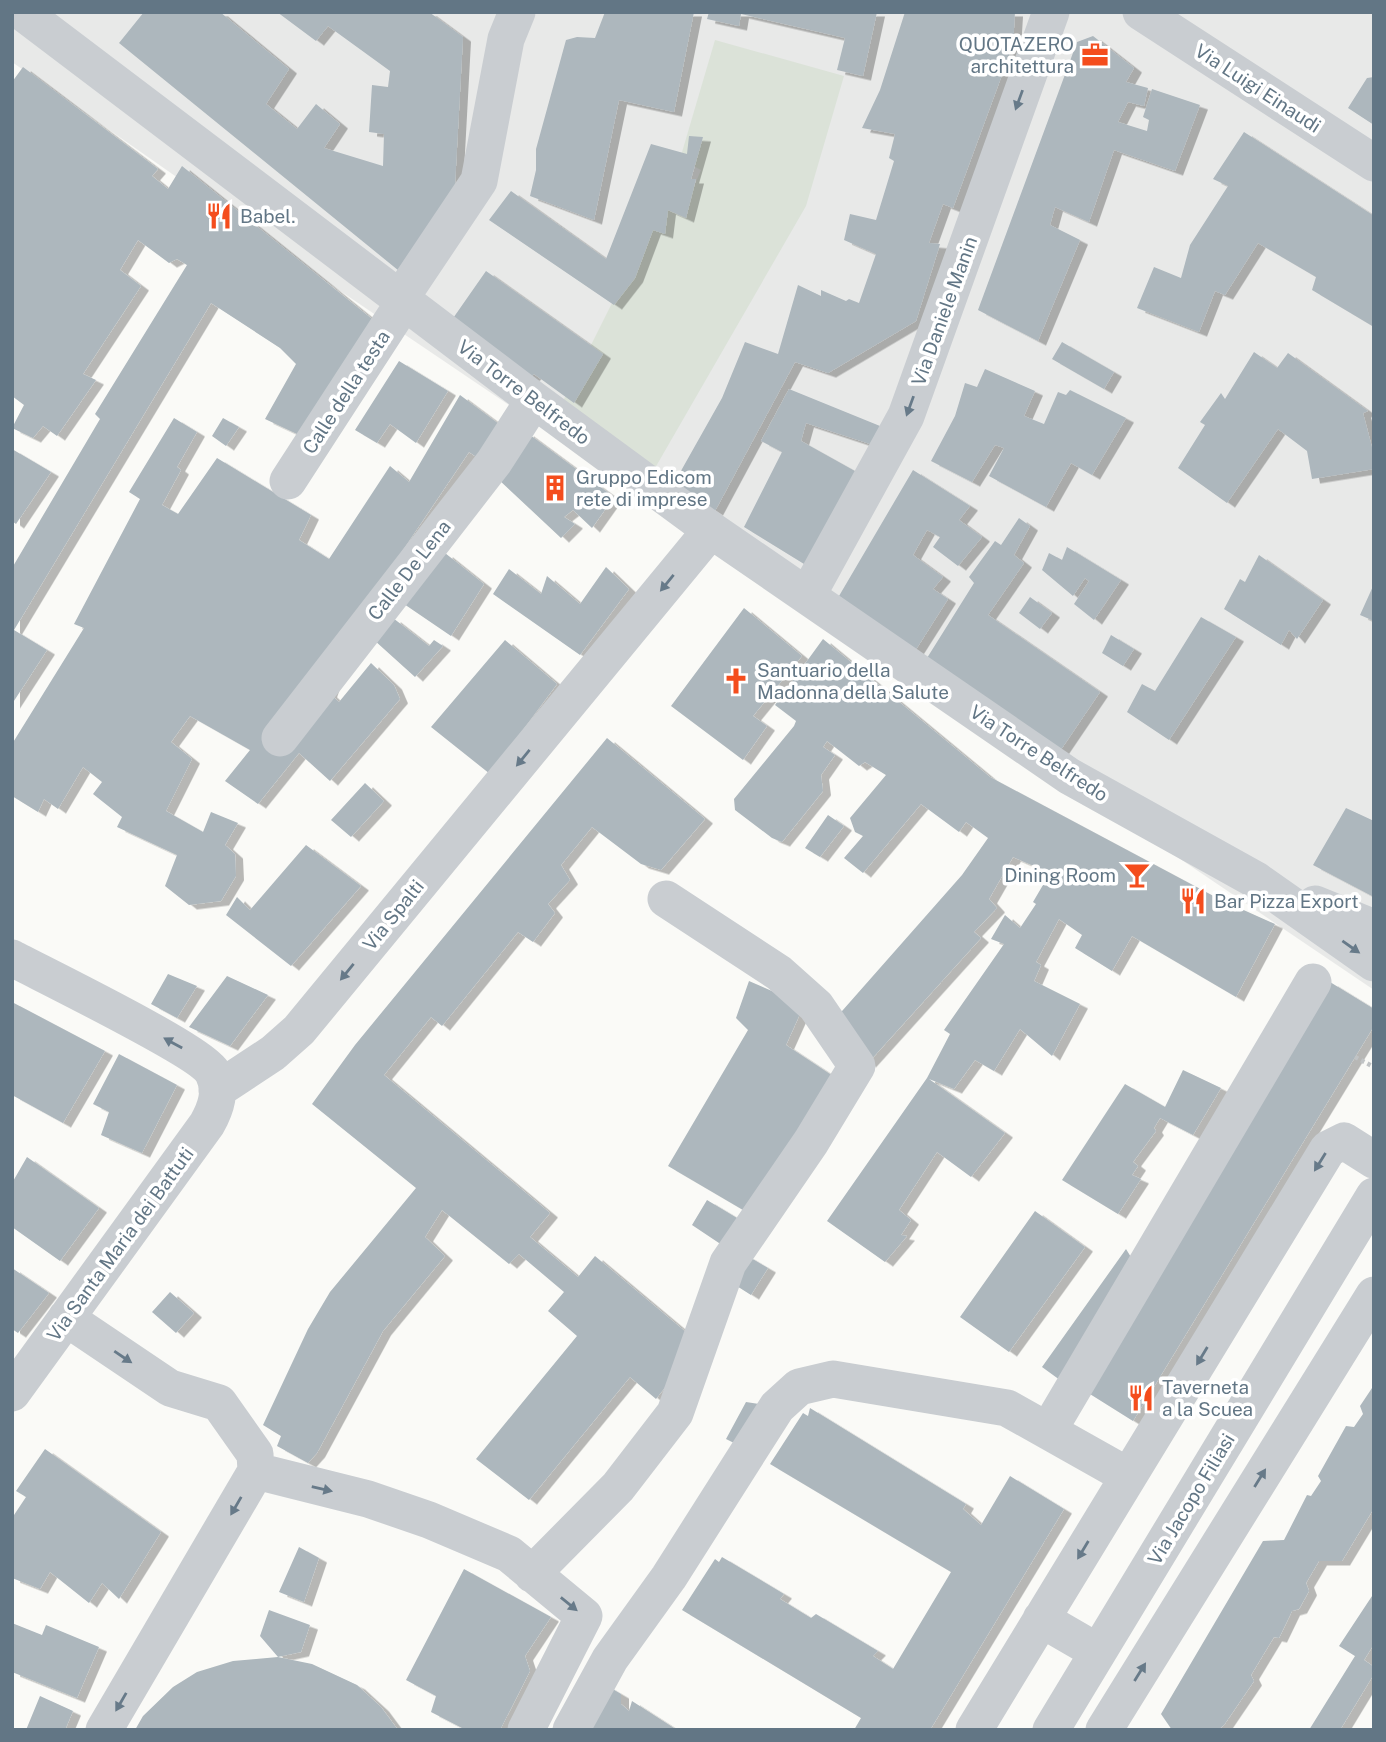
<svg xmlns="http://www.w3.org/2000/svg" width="1386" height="1742" viewBox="0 0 1386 1742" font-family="'Public Sans',sans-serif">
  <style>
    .built { fill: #e8e9e8 }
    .green { fill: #dbe2d8 }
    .building { fill: #adb7bd; filter: url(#shadow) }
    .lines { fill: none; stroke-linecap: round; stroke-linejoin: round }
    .path { stroke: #c0c3c5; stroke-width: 4.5; stroke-dasharray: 3.5 3.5; stroke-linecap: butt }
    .minor { stroke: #c9cdd1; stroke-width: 37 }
    .oneway { fill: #677a89 }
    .labels { text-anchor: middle; stroke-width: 7; stroke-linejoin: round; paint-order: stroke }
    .poi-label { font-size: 19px; fill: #627685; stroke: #fff; text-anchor: start }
    .street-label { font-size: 19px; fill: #627685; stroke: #fff }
  </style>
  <defs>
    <filter id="shadow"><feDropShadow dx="8" dy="4.5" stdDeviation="0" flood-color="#0004"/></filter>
  </defs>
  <rect width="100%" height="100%" fill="#fafaf7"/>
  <path class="built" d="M12,12H1374V990L327,282L12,62Z"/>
  <path class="green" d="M715,40L844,76L806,206L651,475L559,409L663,201L684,210L701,170L680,159Z"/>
  <path class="building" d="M144,12H220L289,69L266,104L297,129L316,104L340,124L324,148L383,166L384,134L369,132L372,85L388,87L390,71L328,26L316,41L277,12H429L463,37L455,185L404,275L119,43Z
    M605,12H694L674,112L619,100L594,220L530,196L536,170V149L566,40L577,37L595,38Z
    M709,12H877L863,76L837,70L845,38L741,14L739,26L707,19Z
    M905,12H1015L1013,45L953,208L943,204L929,243L940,244L916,321L828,373L795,362L715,511L673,485L722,398L745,342L778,354L798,285L821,296V290L846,301L849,299L859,303L876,254L844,240L850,214L876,220L894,161L889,158L895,134L862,128L880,90Z
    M1093,36L1134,68L1126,82L1148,88L1144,106L1128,102L1118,122L1147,131L1149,120L1143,117L1152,89L1200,105L1175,171L1114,150L1089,222L1055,207L1050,225L1080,240L1038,341L978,310L1077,42Z
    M23,67L158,169L152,176L168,189L182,166L382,327L310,440L265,419L296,364L280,348L211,303L14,630L47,650L12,704V568L100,419L95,414L187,265L177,259L169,263L138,240L120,270L141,286L83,374L96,380L57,436L43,426L33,438L12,428L24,405L12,396V82Z
    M1374,77V125L1348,108L1367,78Z
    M1244,132L1374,216V327L1312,290L1316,277L1258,243L1225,295L1215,291L1199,332L1137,308L1154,267L1181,278L1190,245L1228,186L1213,179Z
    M689,136L703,137L691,179H696L686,218L668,210L665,234L653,230L635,278L614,305L489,220L511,191L606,259L651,144L687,154Z
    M486,271L603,354L574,403L534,374L531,377L449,324Z
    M1062,342L1114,372L1104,389L1052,359Z
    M1254,352L1277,368L1288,353L1368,411L1363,413L1374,455V469L1312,479L1307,451L1278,429L1227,503L1178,468L1205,425L1200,422L1221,393L1225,399Z
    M399,361L448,391L416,443L390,424L377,443L355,430Z
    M985,369L1035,391L1024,416L1044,424L1058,392L1066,395L1070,390L1126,418L1092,475L1071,463L1046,507L989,476L1004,448L995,445L972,482L931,461L955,416L965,383L977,387Z
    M789,389L880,426L870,444L806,423L801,441L862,475L809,567L744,527L782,452L761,441Z
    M460,395L503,427L484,462L469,452L353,624L329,693L339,702L371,663L394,685L400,699L330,781L299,753L258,804L225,781L250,750L190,716L171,742L192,759L166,811L203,832L211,812L238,823L225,845L235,854L236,876L221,901L189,905L165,886L177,855L117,827L122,817L93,794L102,782L83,767L58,809L44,799L38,812L12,796V744L84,628L74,624L140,499L129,492L174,418L197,432L177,467L181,470L162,505L178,514L217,458L311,515L299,540L329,559L390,466L409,482Z
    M223,418L239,427L226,446L212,436Z
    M526,432L614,497L592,528L573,510L564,517L575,524L561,538L498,479Z
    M12,449L51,472L16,524L12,521Z
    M913,470L970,506L959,520L982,537L958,566L933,547L940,537L927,530L913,555L943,577L933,589L948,599L915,651L839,596Z
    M1019,518L1030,526L1014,555L1024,563L988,615L1100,692L1060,751L927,658L974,583L969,577L995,541L1001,545Z
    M1067,547L1121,580L1094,620L1074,604L1089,581L1085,578L1073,596L1042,570L1049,553L1062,560Z
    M445,553L484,584L451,636L404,604Z
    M1259,555L1323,600L1297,639L1289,630L1281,645L1224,609L1240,579L1245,582Z
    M606,567L629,589L580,655L493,594L509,569L541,594L547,576L580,604Z
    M1374,584V621L1360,615Z
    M1030,597L1052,613L1040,629L1019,613Z
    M744,608L802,656L753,716L767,726L743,760L671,706Z
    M1201,617L1236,637L1169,740L1127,712L1142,684L1155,691Z
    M393,618L429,646L434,640L443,646L415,677L374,640Z
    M1111,635L1134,649L1123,666L1102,653Z
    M823,639L990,777L1219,899L1275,924L1236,997L1132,936L1112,971L1075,948L1082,935L1059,919L1036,962L1041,965L1034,981L1080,1004L1052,1056L1020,1029L994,1071L975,1060L954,1089L929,1079L1005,1133L971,1177L937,1152L899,1210L911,1220L901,1235L907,1236L885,1262L827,1221L927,1078L950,1034L944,1030L1004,944L991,939L1005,915L1020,928L1036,904L1033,902L1050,873L1013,857L989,899L997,908L974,932L981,938L868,1063L835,1019L962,875L988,838L966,822L959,832L921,804L863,873L844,858L863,836L855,832L850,818L886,775L865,762L859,766L827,741L823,747L835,755L821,775L823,791L782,842L772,838L735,810L734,799L794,726L796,721L775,705Z
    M505,640L557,684L490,774L431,727Z
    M607,738L705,819L661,870L641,864L592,827L561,865L570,880L548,904L555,913L533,942L518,932L442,1026L431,1017L384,1075L550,1213L530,1237L578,1277L595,1256L699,1343L656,1399L630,1377L529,1500L476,1459L577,1336L548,1311L564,1292L519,1254L509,1264L442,1210L425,1237L445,1256L383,1331L317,1453L308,1463L277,1446L281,1436L263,1425L308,1329L330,1292L416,1188L312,1104L355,1045Z
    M365,783L384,801L351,837L331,820Z
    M1346,808L1374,821V897L1313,865Z
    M828,815L844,826L820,857L805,848Z
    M306,845L361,886L291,966L226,915L237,897L250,910Z
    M168,974L197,986L177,1018L151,1004Z
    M227,976L268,995L230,1046L189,1027Z
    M749,981L804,1005L786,1045L836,1078L755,1217L668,1166L748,1030L736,1018Z
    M1330,982L1374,1009V1026L1133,1421L1082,1389Z
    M12,1002L105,1051L63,1123L12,1095Z
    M119,1054L177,1085L142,1153L101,1135L109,1112L93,1104Z
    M1183,1070L1221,1088L1193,1135L1160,1118L1154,1128L1156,1131L1133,1162L1138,1166L1132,1175L1141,1179L1118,1214L1062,1180L1125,1084L1165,1107Z
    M27,1157L99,1208L60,1261L12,1227V1183Z
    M707,1200L737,1218L722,1245L692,1225Z
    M1035,1211L1085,1247L1009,1352L960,1317Z
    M1126,1249L1137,1267L1064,1383L1042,1367Z
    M746,1255L768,1268L751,1295L729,1281Z
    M12,1268L49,1293L18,1333L12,1329Z
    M170,1292L194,1313L176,1333L152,1312Z
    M1374,1385V1508L1342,1561H1319L1306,1583L1309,1591L1299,1609L1292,1611L1279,1638L1274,1637L1251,1675L1254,1681L1224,1725L1218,1730H1172L1161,1714L1263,1541L1284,1540L1307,1495L1311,1496L1321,1481L1318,1476L1346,1426L1354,1427L1363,1414L1360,1406Z
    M746,1402L759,1404L742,1447L726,1439Z
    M810,1408L966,1504L963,1509L981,1525L1010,1476L1064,1509L930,1730H854L861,1718L682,1610L715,1559L719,1562L722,1557L784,1594L780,1599L811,1618L816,1614L878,1651L873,1656L893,1669L951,1572L770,1464L803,1413L808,1416Z
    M45,1449L161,1532L119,1599L102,1583L89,1603L50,1572L40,1589L12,1578V1518L26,1497L16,1491Z
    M299,1547L319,1558L304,1602L279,1592Z
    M464,1569L551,1617L525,1656L530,1671L500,1730H466L431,1712L436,1696L406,1680Z
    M1374,1593V1644L1364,1660L1374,1667V1674L1340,1730H1309L1355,1656L1339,1646Z
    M269,1610L310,1625L301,1652L278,1657L260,1636Z
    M12,1623L42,1635L46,1625L99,1647L77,1698L12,1672Z
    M278,1657L312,1664L357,1685L381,1707L398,1730H135L143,1716L173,1687L197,1672L233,1661Z
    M604,1684L621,1694V1704L629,1711L632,1701L677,1730H574Z
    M40,1696L73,1711L65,1730H26Z"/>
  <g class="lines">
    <path class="path" d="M1355,1057L1374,1067"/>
    <path class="minor" d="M22,12L534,400L711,530L1069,776L1256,880L1374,963
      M1141,12L1374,163
      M400,299L479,181L506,39L517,12
      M288,481L404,302
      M807,596L906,416L1051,12
      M280,738L494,462L534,400
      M1315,904L1374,928
      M12,958C44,975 201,1051 213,1073C222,1091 216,1108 207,1124L12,1393
      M217,1090L273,1053L299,1030L711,530
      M66,1318L170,1388L219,1403L255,1454L256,1471L104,1730
      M1048,1431L1313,982
      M256,1471L368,1499L429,1520L509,1554L584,1616L526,1730
      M532,1574L618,1487L675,1413L728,1263L811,1142L857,1066L816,1006L779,973L666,899
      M1041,1619L1098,1652
      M571,1730L610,1659L669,1577L777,1407L799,1387L833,1379L1007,1408L1128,1476
      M974,1730L1328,1149L1344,1141L1374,1160
      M1051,1730L1374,1196
      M1104,1730L1374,1295"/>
  </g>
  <defs><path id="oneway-solid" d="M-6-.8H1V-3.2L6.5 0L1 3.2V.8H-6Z" transform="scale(1.75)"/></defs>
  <g class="oneway">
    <use href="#oneway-solid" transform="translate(1019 100) rotate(110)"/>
    <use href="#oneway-solid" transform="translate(910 406) rotate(110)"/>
    <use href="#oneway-solid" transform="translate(667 583) rotate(129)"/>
    <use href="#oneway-solid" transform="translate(523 758) rotate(129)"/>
    <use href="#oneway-solid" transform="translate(1351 947) rotate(35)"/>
    <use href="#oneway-solid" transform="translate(347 972) rotate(129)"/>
    <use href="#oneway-solid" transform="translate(173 1043) rotate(-151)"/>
    <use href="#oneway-solid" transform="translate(1320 1162) rotate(122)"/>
    <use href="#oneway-solid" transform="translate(1202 1356) rotate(121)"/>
    <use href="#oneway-solid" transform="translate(123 1357) rotate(34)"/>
    <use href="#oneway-solid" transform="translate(1260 1478) rotate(-58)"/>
    <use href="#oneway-solid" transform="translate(322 1489) rotate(13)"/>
    <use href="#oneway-solid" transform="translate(236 1506) rotate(120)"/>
    <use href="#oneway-solid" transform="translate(1083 1550) rotate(121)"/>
    <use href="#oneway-solid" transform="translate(569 1604) rotate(39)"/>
    <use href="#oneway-solid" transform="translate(1140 1672) rotate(-58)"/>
    <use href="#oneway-solid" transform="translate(121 1702) rotate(120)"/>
  </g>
  <defs>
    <g id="office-bare" transform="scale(2.1)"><path d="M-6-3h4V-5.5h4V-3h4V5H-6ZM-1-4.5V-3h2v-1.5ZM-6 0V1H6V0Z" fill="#f44d1d" stroke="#fff" stroke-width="2.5" paint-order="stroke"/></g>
    <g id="restaurant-bare" transform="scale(2.1)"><path d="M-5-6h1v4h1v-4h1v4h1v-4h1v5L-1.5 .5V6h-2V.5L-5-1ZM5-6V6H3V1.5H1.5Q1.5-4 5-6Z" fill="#f44d1d" stroke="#fff" stroke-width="2.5" paint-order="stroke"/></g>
    <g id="building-bare" transform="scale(2.1)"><path d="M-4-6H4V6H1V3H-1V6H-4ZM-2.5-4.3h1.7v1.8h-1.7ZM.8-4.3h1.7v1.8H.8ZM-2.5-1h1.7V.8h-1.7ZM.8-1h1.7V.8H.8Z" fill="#f44d1d" stroke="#fff" stroke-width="2.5" paint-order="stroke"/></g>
    <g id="church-bare" transform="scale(2.1)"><path d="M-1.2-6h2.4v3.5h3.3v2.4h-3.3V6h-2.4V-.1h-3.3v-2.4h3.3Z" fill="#f44d1d" stroke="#fff" stroke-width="2.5" paint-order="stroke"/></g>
    <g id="bar-bare" transform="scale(2.1)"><path d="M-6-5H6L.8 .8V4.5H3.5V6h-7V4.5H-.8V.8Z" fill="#f44d1d" stroke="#fff" stroke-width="2.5" paint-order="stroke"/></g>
  </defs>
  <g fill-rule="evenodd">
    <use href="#office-bare" x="1095" y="55"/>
    <use href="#restaurant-bare" x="219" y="216"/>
    <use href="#building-bare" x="555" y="488"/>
    <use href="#church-bare" x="736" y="681"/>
    <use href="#bar-bare" x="1137" y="875"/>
    <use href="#restaurant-bare" x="1193" y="901"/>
    <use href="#restaurant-bare" x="1141" y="1398"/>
  </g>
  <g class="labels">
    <g class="poi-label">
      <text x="1074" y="51" text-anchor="end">QUOTAZERO<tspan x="1074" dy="22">architettura</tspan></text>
      <text x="240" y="223">Babel.</text>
      <text x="576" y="484">Gruppo Edicom<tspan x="576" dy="22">rete di imprese</tspan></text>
      <text x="757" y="677">Santuario della<tspan x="757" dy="22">Madonna della Salute</tspan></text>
      <text x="1116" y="882" text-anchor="end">Dining Room</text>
      <text x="1214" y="908">Bar Pizza Export</text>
      <text x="1162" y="1394">Taverneta<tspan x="1162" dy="22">a la Scuea</tspan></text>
    </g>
    <g class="street-label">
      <text transform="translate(1258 88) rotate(33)" y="7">Via Luigi Einaudi</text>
      <text transform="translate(944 311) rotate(-70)" y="7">Via Daniele Manin</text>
      <text transform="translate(346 392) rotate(-57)" y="7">Calle della testa</text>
      <text transform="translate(524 392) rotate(37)" y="7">Via Torre Belfredo</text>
      <text transform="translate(409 570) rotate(-52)" y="7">Calle De Lena</text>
      <text transform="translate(1039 753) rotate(33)" y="7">Via Torre Belfredo</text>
      <text transform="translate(393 915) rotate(-51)" y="7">Via Spalti</text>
      <text transform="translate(120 1244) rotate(-54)" y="7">Via Santa Maria dei Battuti</text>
      <text transform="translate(1191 1499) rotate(-59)" y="7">Via Jacopo Filiasi</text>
    </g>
  </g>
  <rect width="1386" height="1742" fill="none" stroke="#627685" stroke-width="28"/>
</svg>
